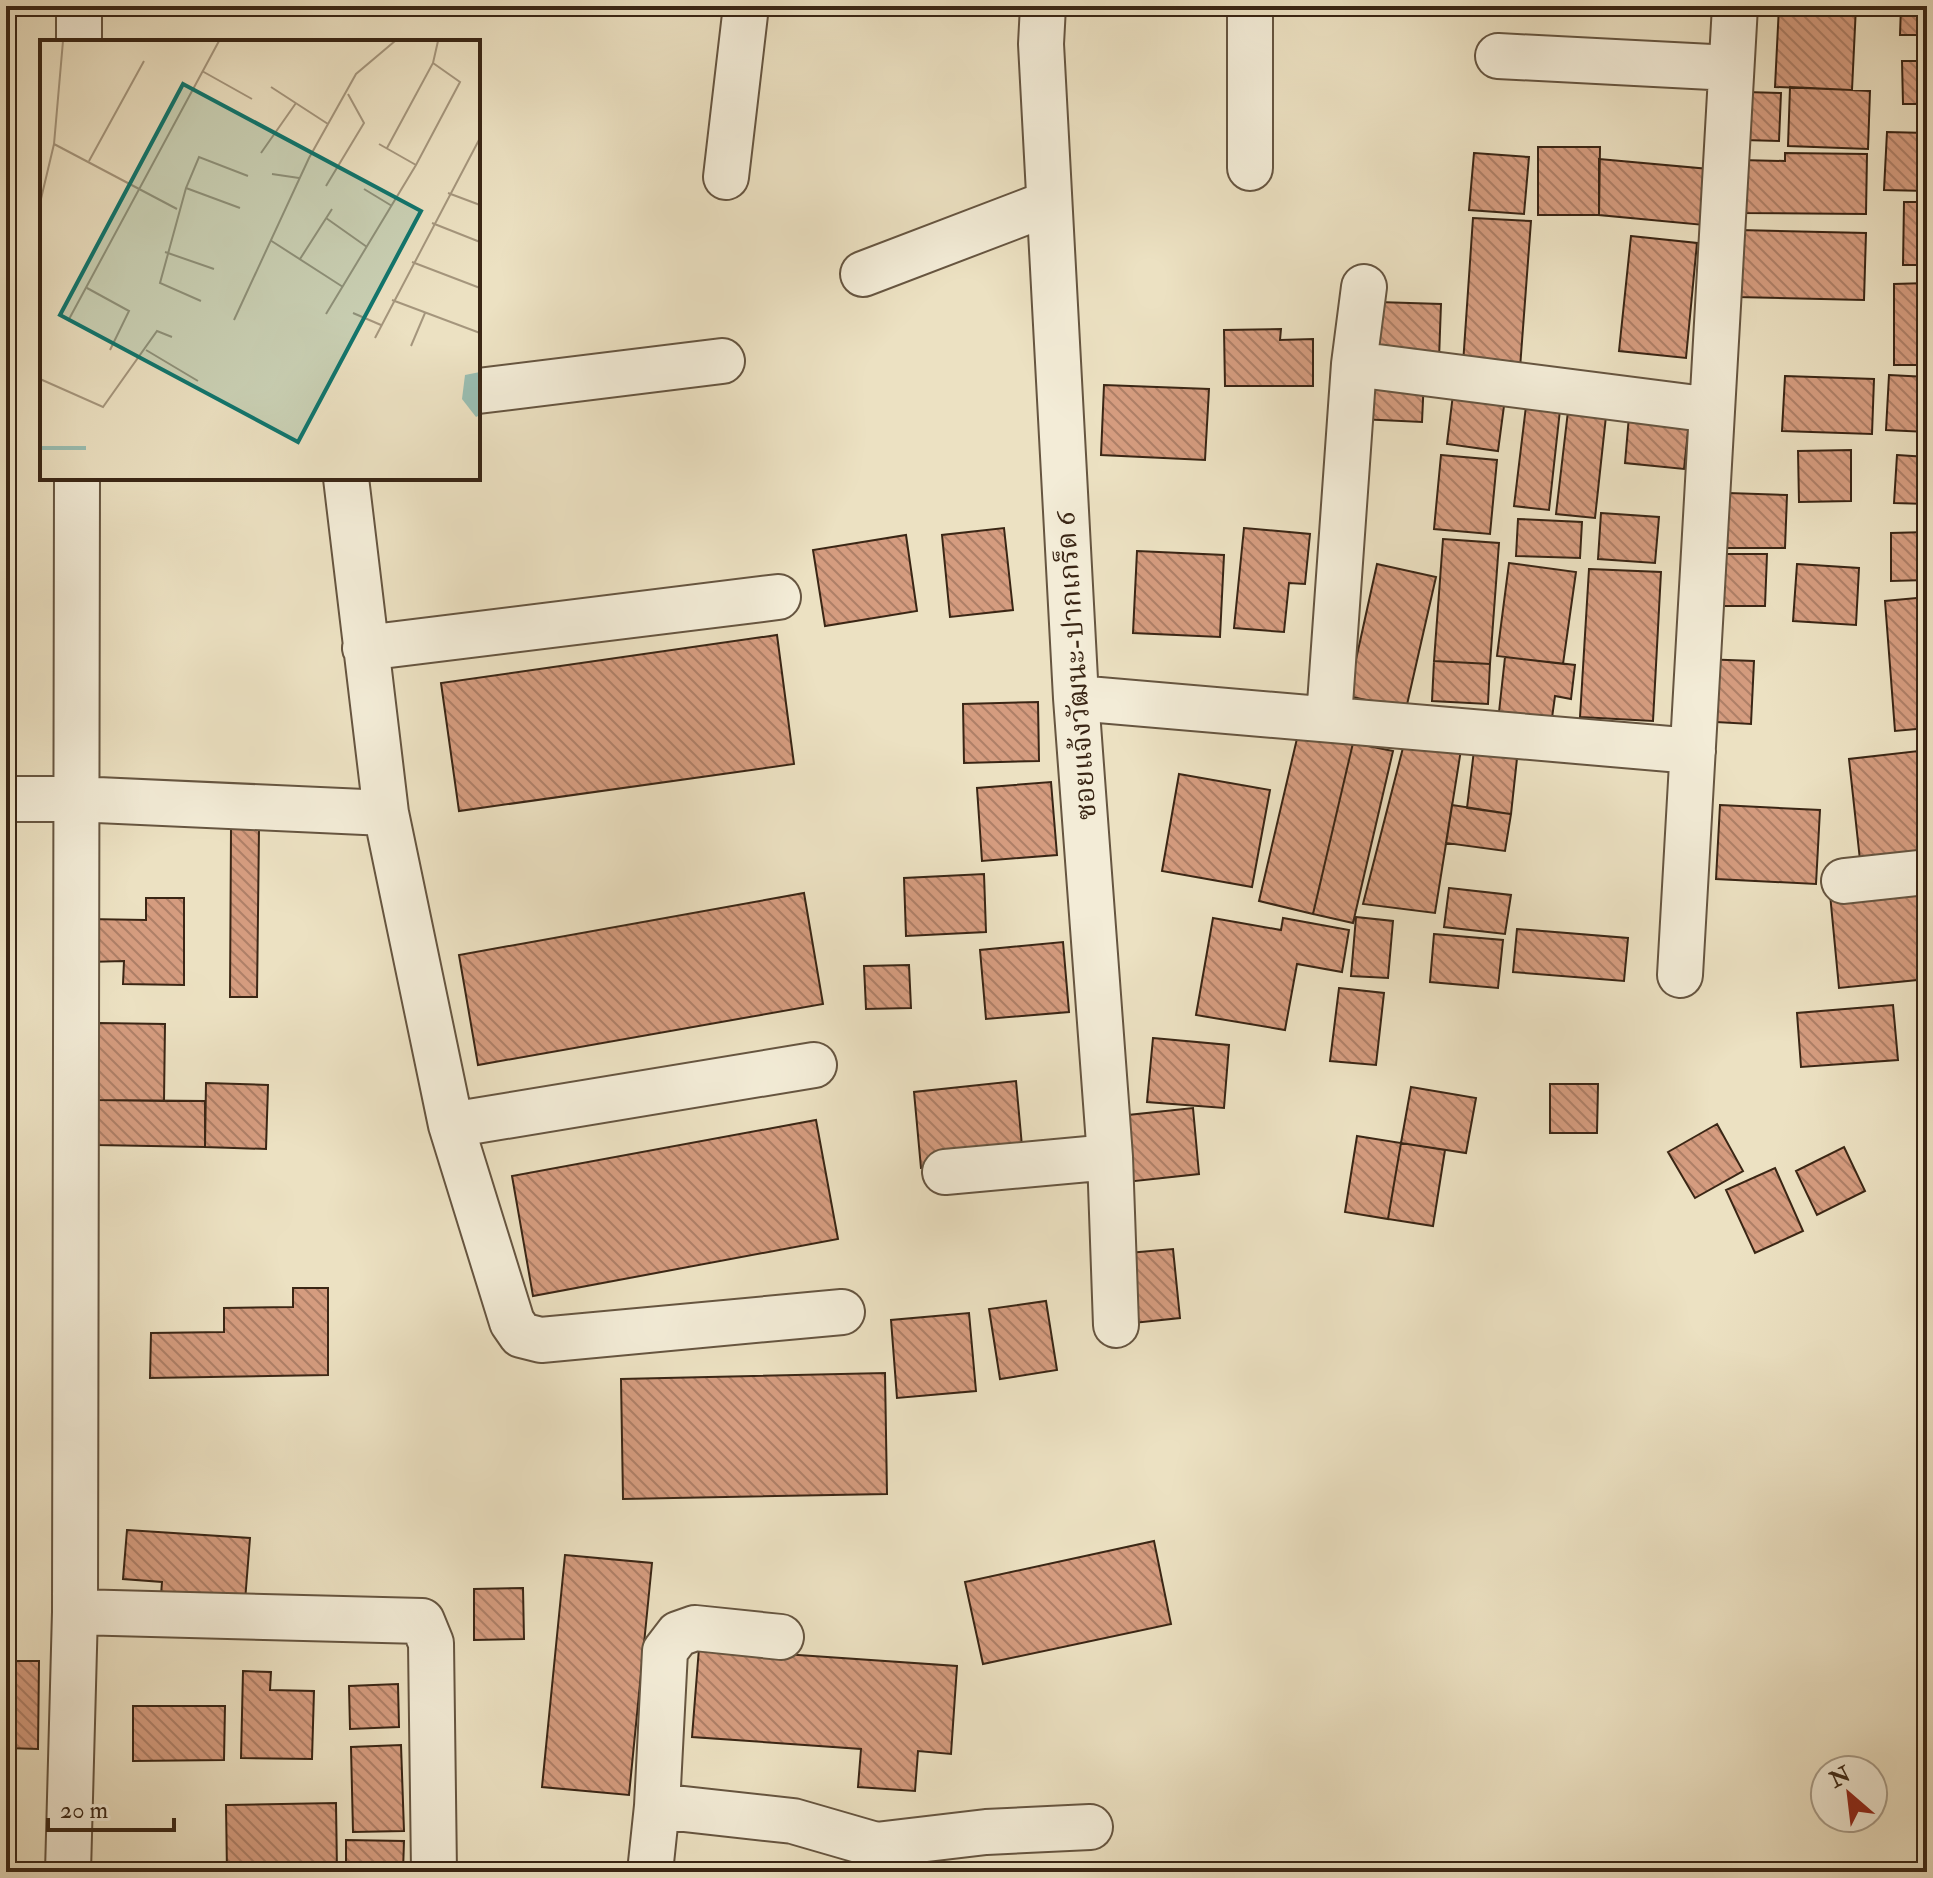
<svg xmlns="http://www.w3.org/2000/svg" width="1933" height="1878" viewBox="0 0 1933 1878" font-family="'IM FELL Double Pica','Noto Serif Thai',serif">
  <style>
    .building { fill: url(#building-back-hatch); stroke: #3a2615; stroke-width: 2 }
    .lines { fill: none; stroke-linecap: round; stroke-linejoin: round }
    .minor-casing { stroke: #665540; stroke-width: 48 }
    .minor { stroke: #f3ecd7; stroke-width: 44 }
    .labels { text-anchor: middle; stroke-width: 7; stroke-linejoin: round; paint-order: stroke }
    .street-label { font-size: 28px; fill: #3a2615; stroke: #f3ecd7 }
    .inset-river { fill: none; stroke: #99beb2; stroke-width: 4 }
    .inset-road { fill: none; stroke: #a5967d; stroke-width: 2 }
    .view { fill: #0f766e; fill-opacity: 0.15; stroke: #0f766e; stroke-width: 4 }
    .inset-edge { fill: none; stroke: #3a2615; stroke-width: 4 }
  </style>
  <defs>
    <pattern id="building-back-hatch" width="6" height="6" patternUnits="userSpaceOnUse" patternTransform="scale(2)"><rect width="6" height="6" fill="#d59c7f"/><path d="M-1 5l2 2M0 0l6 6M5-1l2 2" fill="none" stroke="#ae7f67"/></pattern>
  </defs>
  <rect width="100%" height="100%" fill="#ece1c2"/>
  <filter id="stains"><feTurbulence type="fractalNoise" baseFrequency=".0025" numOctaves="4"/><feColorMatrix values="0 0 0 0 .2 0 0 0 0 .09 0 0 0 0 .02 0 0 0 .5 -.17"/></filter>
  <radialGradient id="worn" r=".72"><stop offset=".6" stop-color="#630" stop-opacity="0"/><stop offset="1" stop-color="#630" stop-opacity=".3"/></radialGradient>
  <path class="building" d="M1779,6H1856L1852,90L1775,87Z
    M1901,6H1927V35H1900Z
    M1902,61H1927V104H1903Z
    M1790,87L1870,91L1868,149L1788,146Z
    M1746,92L1781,93L1779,141L1744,140Z
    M1887,132L1927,133V191L1884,190Z
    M1538,147H1600L1599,215H1538Z
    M1474,153L1529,157L1524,214L1469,210Z
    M1785,153L1867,154L1866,214L1739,213L1740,160L1785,161Z
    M1599,159L1709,169L1704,225L1599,215Z
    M1904,202H1927V265H1903Z
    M1473,218L1531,221L1520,368L1463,364Z
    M1739,230L1866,233L1864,300L1737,297Z
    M1631,236L1697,243L1686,358L1619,351Z
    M1927,283V365H1894V284Z
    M1378,302L1441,304L1439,359L1376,357Z
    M1281,329L1280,340L1313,339V386H1225L1224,330Z
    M1361,375L1424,378L1422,422L1359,419Z
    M1889,375L1927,377V432L1886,430Z
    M1785,376L1874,379L1872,434L1782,431Z
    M1104,385L1209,389L1205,460L1101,455Z
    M1454,386L1506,391L1498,451L1447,444Z
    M1526,406L1560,410L1549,510L1514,506Z
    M1568,411L1606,416L1595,518L1556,514Z
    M1629,416L1689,422L1684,469L1625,463Z
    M1851,450V501L1799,502L1798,451Z
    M1441,455L1497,460L1490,534L1434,529Z
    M1897,455L1927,457V504L1894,503Z
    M1728,493L1787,495L1785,548H1726Z
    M1601,513L1659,517L1655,563L1598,559Z
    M1518,519L1582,522L1580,558L1516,556Z
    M1004,528L1013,610L950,617L942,535Z
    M1244,528L1310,534L1305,584L1289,583L1284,632L1234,628Z
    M1927,532V580L1891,581V533Z
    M906,535L917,611L825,626L813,550Z
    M1443,539L1499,543L1490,664L1434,661Z
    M1137,551L1224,555L1220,637L1133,633Z
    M1714,554H1767L1765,606H1713Z
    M1509,563L1576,572L1563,664L1497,656Z
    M1377,564L1436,577L1406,709L1348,696Z
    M1797,564L1859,568L1856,625L1793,621Z
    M1589,569L1661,572L1653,721L1580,717Z
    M1927,597V728L1895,731L1885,601Z
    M777,635L794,764L459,811L441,683Z
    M1505,657L1575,665L1571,699L1555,696L1552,718L1499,712Z
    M1701,659L1754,661L1751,724L1698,721Z
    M1434,661L1490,664L1488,704L1432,701Z
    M1038,702L1039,761L964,763L963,704Z
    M1299,730L1353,743L1313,914L1259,901Z
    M1407,732L1463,737L1435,913L1363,904Z
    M1476,734L1519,740L1511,814L1467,808Z
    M1353,743L1393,751L1353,923L1313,914Z
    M1927,750V852L1860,860L1849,759Z
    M1179,774L1270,790L1252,887L1162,871Z
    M1051,782L1057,855L982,861L977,788Z
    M1452,805L1511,814L1505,851L1446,843Z
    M1720,805L1820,810L1816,884L1716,879Z
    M231,828H259L257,997H230Z
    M984,874L986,932L906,936L904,878Z
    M1927,884V979L1839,988L1830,894Z
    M1449,888L1511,895L1505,934L1444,927Z
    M804,893L823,1004L478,1065L459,955Z
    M146,898H184V985L123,984L124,961L88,962V919L146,920Z
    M1356,917L1393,921L1388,978L1351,976Z
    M1213,918L1281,930L1283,918L1349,930L1342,972L1297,964L1285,1030L1196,1015Z
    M1517,929L1628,938L1624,981L1513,972Z
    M1434,934L1503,940L1498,988L1430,982Z
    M1063,942L1069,1012L986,1019L980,950Z
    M909,965L911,1008L866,1009L864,966Z
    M1339,988L1384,993L1376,1065L1330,1061Z
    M1893,1005L1898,1060L1801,1067L1797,1013Z
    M99,1023L165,1024L164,1101L97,1100Z
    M1153,1038L1229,1045L1224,1108L1147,1102Z
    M1016,1081L1023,1157L921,1168L914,1092Z
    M206,1083L268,1085L266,1149L205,1147Z
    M1550,1084H1598L1597,1133H1550Z
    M1411,1087L1476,1098L1466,1153L1401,1143Z
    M97,1100L205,1101V1147L96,1145Z
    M1193,1108L1199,1174L1126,1182L1119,1116Z
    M816,1120L838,1239L533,1296L512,1176Z
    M1717,1124L1743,1171L1695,1198L1668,1152Z
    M1357,1136L1401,1143L1388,1219L1345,1212Z
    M1401,1143L1445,1150L1433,1226L1388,1219Z
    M1844,1147L1865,1191L1817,1215L1796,1171Z
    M1775,1168L1803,1231L1755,1253L1726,1190Z
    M1173,1249L1180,1318L1124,1324L1117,1254Z
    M293,1288H328V1375L150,1378L151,1333L224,1332V1308L293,1307Z
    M1046,1301L1057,1370L1000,1379L989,1309Z
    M969,1313L976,1391L897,1398L891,1320Z
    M885,1373L887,1494L623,1499L621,1379Z
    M127,1530L250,1538L245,1601L161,1595L162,1582L123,1579Z
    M1154,1541L1171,1624L983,1664L965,1582Z
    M565,1555L652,1563L629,1795L542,1787Z
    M523,1588L524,1639L474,1640V1589Z
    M699,1648L957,1666L951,1754L918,1751L915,1791L858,1787L861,1749L692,1737Z
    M6,1661H39L38,1749L6,1748Z
    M243,1671L271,1672L270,1690L314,1691L312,1759L241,1758Z
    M398,1684L399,1727L350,1729L349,1686Z
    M133,1706H225L224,1760L133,1761Z
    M401,1745L404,1831L353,1832L351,1747Z
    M336,1803L337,1872H227L226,1805Z
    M346,1840L404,1841L403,1872H346Z
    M676,1863L730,1872H675Z"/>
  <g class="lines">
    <g class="minor-casing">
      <path id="minor" d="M1043,6L1041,44L1076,698L1110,1157L1116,1325
        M79,42V6
        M1498,56L1731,68
        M1250,168V6
        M726,177L746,6
        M863,274L1049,203
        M1354,364L1712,410
        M478,391L722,361
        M346,478L386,813L451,1125L512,1322L521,1335L541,1340L842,1312
        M365,648L778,597
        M1076,698L1693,751
        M1329,718L1354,364L1364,287
        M6,799H75L386,813
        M1844,881L1927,872
        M1680,975L1735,6
        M451,1125L814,1065
        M945,1172L1110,1157
        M75,1612L422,1621L431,1643L434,1872
        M657,1806L793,1821L876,1845L986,1832L1090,1827
        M68,1872L75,1612L77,478
        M650,1872L657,1806L665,1651L678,1634L695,1628L781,1637"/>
    </g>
    <use href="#minor" class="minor"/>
  </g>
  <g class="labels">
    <g class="street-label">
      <text transform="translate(1075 666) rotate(-94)" y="10">ซอยแจ้งวัฒนะ-ปากเกร็ด 6</text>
    </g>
  </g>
  <g transform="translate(40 40)">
    <rect width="440" height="440" fill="#ece1c2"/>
    <path d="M440,332V375L436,377L422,359L425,335Z" fill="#99beb2"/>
    <path class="inset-river" d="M0,408H46"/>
    <path class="inset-road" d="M162,31L212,59M231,47L288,84M14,104L137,169M339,104L376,125M347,108L393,23L398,1M221,113L256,63M49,121L104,21M232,134L259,138M286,146L324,83L308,54M146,148L200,168M324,149L352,166M408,153L440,165M0,163L14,104L23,1M286,178L327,207M392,183L440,202M230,200L303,247M125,212L174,229M260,219L292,169M372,222L440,248M47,248L89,271L70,310M352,260L440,293M161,261L120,243L146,148L159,117L208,136M313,273L341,285M286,274L376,125L420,42L393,23M194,280L269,118L316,34L355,1M28,281L179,1M335,298L440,98M371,306L385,273M106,310L158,341M0,339L63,367L117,291L132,297"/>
    <path class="view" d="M143,44L381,171L258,402L20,275Z"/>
    <rect width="440" height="440" class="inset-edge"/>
  </g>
  <rect width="1933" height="1878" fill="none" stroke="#ece1c2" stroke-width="32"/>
  <rect x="8" y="8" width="1917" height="1862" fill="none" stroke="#3a2615" stroke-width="4"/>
  <rect x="16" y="16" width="1901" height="1846" fill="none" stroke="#3a2615" stroke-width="2"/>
  <g transform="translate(1849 1794) rotate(332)"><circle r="38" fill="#f3ecd7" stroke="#a99d89" stroke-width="2"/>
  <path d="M0-6L14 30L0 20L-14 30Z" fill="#8f2418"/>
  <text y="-12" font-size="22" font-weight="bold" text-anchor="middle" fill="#3a2615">N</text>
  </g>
  <path d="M48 1818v12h126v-12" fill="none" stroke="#3a2615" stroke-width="4"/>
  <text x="60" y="1818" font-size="24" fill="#3a2615" stroke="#f3ecd7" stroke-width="6" paint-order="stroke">20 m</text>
  <rect width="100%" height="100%" filter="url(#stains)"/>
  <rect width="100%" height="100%" fill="url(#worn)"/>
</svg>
